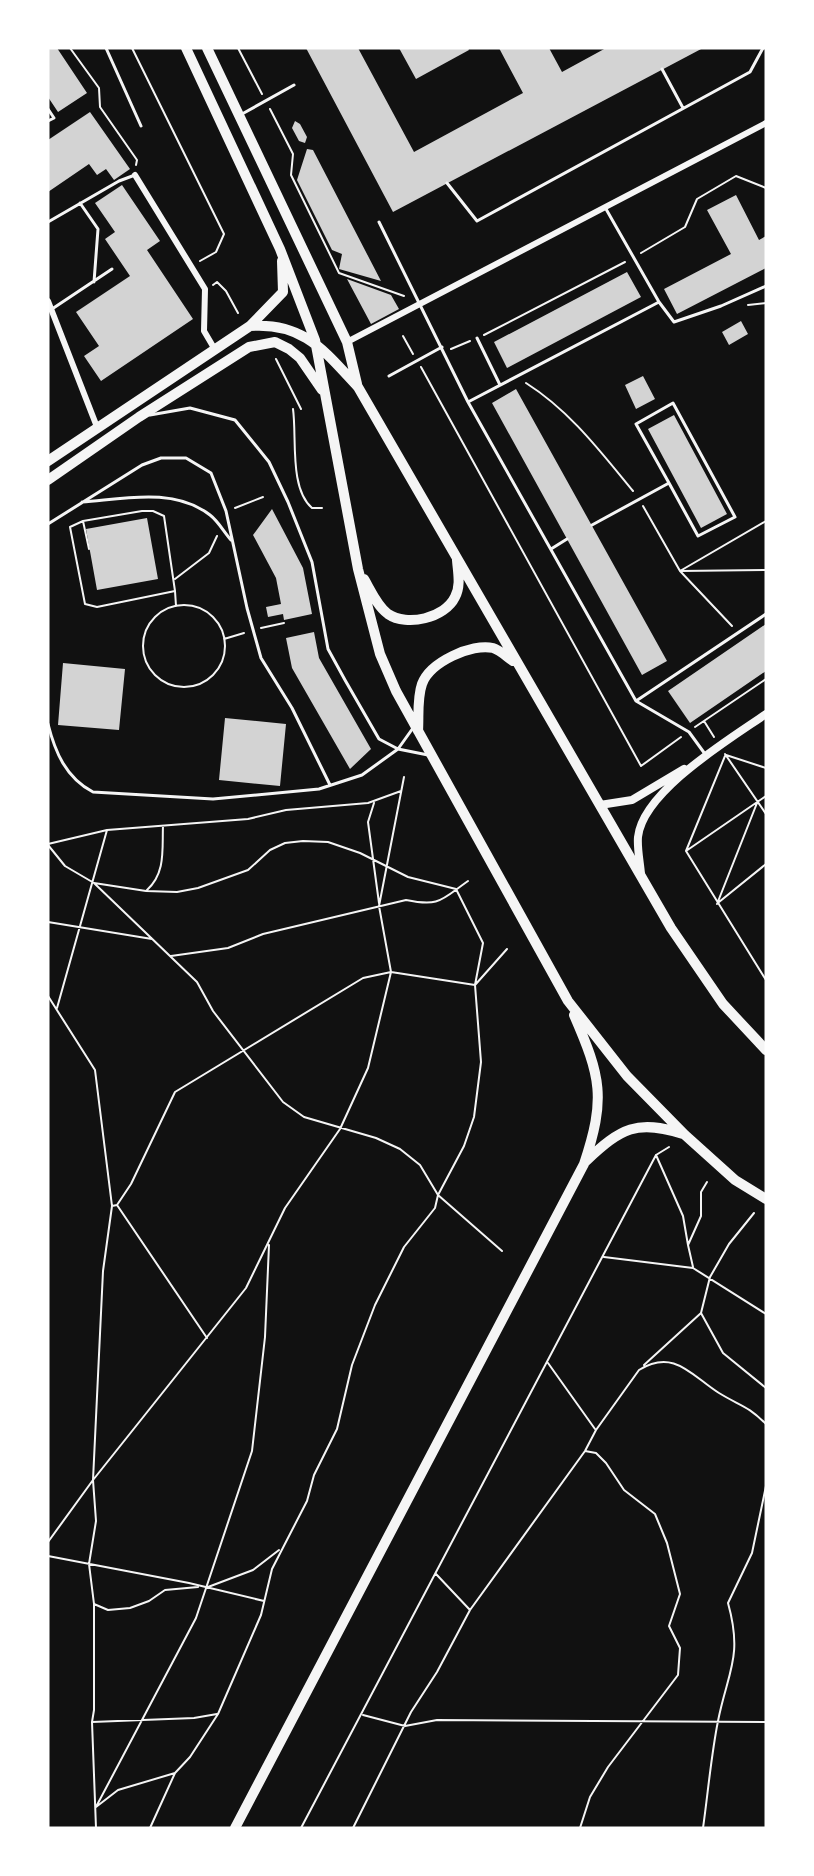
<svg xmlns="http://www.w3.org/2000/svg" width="814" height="1876" viewBox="0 0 814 1876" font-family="'Fira Sans Condensed',sans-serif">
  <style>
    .building { fill: #d3d3d3 }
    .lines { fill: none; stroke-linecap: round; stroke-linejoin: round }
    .path { stroke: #f5f5f5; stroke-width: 2 }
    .service { stroke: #f5f5f5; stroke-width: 3 }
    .minor { stroke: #f5f5f5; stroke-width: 6 }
    .tertiary { stroke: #f5f5f5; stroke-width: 8 }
    .primary { stroke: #f5f5f5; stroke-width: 10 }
  </style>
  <rect width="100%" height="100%" fill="#111"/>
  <path class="building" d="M48,48H57L87,93L58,112L48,97Z
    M306,48H358L414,152L523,93L499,48H549L562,72L606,48H703L393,212Z
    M399,48H468L469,50L416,79Z
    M90,112L130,169L114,180L106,169L97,175L89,164L48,192V140Z
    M295,121L300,124L307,137L305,143L299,141L292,128Z
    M307,149L313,150L381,281L339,269L342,254L332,250L297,180Z
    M122,185L160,241L147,250L193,319L101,381L84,356L99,346L76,312L130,276L105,239L115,232L95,203Z
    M736,195L759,240L766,236V268L677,314L664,289L731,254L707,210Z
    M627,272L641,297L507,368L494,342Z
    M347,279L391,295L399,309L371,324Z
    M741,321L748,334L729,345L722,332Z
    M643,376L655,399L636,409L625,385Z
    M516,389L667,661L642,675L492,403Z
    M674,415L727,514L701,528L648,429Z
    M272,509L303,568L312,614L284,620L283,614L268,617L266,607L281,604L276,578L253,535Z
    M147,518L158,579L97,590L86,529Z
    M766,624V671L690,723L668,691Z
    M314,632L319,658L371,749L350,769L292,668L286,638Z
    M63,663L125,669L119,730L58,725Z
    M225,718L286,724L280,786L219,780Z"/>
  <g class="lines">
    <path class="path" d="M70,48L99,88L100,107L137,160L136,165
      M132,48L224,234L216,252L200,261
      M238,48L262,94
      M270,109L293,154L291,175L339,273L404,296
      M641,253L685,227L697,199L736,176L766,188
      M213,285L217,282L226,291L238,313
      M748,305L766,303
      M484,335L625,262
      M403,336L413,354
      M451,349L470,341
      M276,359L301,409
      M421,367L641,766L681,737
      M526,383C570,411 600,451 633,491
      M293,409C297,437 289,488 312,508H322
      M643,506L680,571L766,570
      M235,508L263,497
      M142,511H153L164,516L175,591L97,607L85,604L70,527L83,521Z
      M83,521L89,549
      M175,579L209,553L217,536
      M175,591L176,606
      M143 646a41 41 0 1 1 82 0a41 41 0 1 1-82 0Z
      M732,626L680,571L766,521
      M261,628L284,623
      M224,639L244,633
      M704,721L714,737
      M695,727L766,679
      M725,754L766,814
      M726,755L766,768
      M725,756L686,851L766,980
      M374,803L368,822L379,903
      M48,844L107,830
      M48,845L65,866L94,883L197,982L213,1011L283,1102L304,1117L376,1138L400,1149L420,1165L438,1195L502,1251
      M686,851L766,796
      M94,883L146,891L177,892L198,888L248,870L270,850L285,843L303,841L328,842L360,853L408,877L456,889L483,943L475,985L481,1062L474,1117L464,1146L438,1195L435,1208L404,1247L375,1305L352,1365L337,1429L314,1475L307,1501L272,1569L261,1615L218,1714L190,1757L175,1773L118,1790L96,1807
      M147,890C166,873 162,849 163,826
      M719,902L766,864
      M717,904L757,803
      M48,922L152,939
      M171,956L228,948L263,934L406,900C440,907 441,900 468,881
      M48,996L95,1070L112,1206L103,1271L93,1480L96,1521L89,1564L94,1604V1710L92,1722L96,1828
      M57,1008L107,830L248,819L286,810L368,803L401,791
      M656,1155L683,1216L688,1245
      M117,1205L131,1184L175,1092L363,978L391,972L475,985L507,949
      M112,1206L117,1205L207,1338
      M604,1257L693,1268L766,1314
      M693,1267L688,1245L701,1216V1192L707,1182
      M701,1313L723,1353L766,1388
      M548,1363L595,1429
      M644,1365L701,1313L710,1277L729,1244L754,1213
      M48,1542L93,1480L246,1288L285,1208L340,1129L368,1068L391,972L379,906L404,777
      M48,1556L189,1583L264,1601
      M436,1574L470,1610
      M208,1587L253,1570L279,1550
      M94,1604L108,1610L130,1608L149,1601L165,1590L198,1587
      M363,1715L405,1726L437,1720L766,1722
      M92,1722L194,1718L217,1714
      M97,1805L196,1618L252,1451L265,1337L269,1245
      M150,1828L175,1773
      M301,1828L656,1155L669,1147
      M353,1828L411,1712L437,1672L470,1610L585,1451L596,1430L639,1370C674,1348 692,1376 719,1393C740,1406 747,1405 766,1424
      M580,1828L590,1797L608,1767L678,1675L680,1648L669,1626L680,1594L667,1543L655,1514L624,1490L606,1463L596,1453L585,1451
      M703,1828C708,1793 711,1756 718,1721C728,1671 743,1657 728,1603L752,1553L766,1486"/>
    <path class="service" d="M106,48L141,126
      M662,69L683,108
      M48,109L54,118L48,121
      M242,114L294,85
      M447,183L477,221L750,72L763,48
      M80,203L98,229L94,282
      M48,222L119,181L135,175
      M379,222L468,402L636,701L689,732L705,754
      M659,302L674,322L721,306L766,286
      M52,309L112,269
      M477,338L500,385
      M389,376L442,347
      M468,402L659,302L606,209
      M150,415L190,408L235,420L269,462L288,502L312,562L328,649L345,680L379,739L398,749L428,755
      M82,502C123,499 174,487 210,515C218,521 224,532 231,540
      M48,524L142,465L161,458H186L211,473L226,511L247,608L261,658L292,708L330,785
      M592,525L669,483L636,424L673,403L735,517L698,536L669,483
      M551,549L567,539
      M636,701L766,614
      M48,724C55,752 66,778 93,792L213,799L319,789L362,775L398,749L413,728"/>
    <path class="minor" d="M135,175L205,289L204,331L214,348
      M48,301L97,427
      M347,342L766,123"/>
    <path class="tertiary" d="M600,805L632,800L684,769
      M641,874C640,862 637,848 638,837C643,791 730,739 766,714"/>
    <path class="primary" d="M186,48L280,249L315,340L358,569L380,654L396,691L568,1001L627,1076L685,1135L735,1180L766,1199
      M207,48L347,342L357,384
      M250,326C304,322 324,351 358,387L671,928L723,1004L766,1050
      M48,461L250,326L283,292L282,261
      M48,480L139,417L249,347L275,342L289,349L300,358L322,390
      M364,579C371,591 377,606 388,614C407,627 445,618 455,597C461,586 458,573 457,560
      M418,731C419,716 417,698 422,684C430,662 472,643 493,648C500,650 507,657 513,661
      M586,1161C621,1128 637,1119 683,1134
      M235,1828L584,1164C606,1098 601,1077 574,1015"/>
  </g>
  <rect width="814" height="1876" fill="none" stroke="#ffffff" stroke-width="99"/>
</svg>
